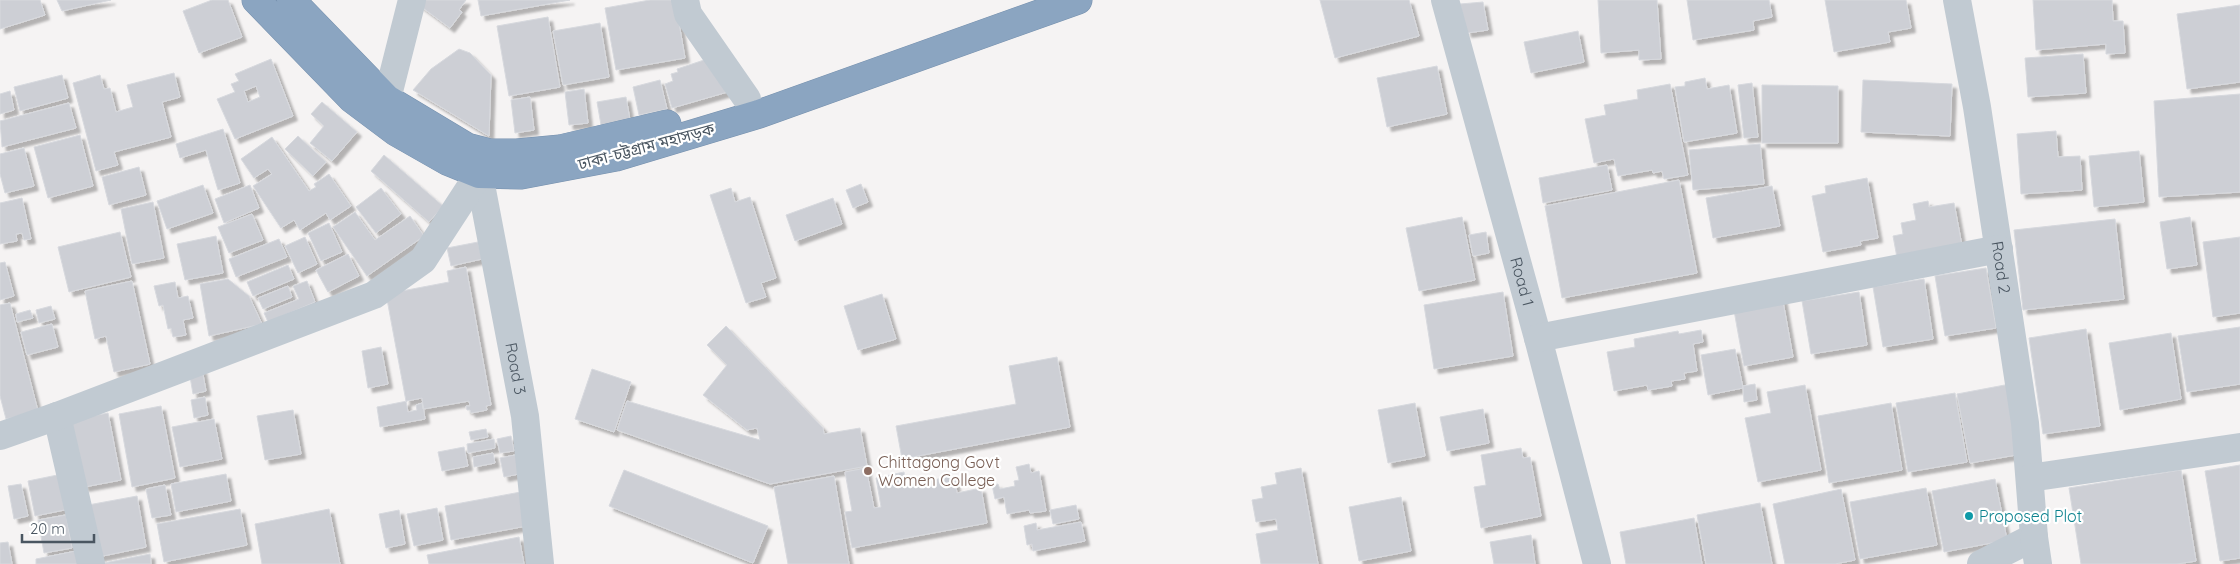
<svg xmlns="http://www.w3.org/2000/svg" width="2240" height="564" viewBox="0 0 2240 564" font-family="Quicksand,'Noto Sans Bengali',sans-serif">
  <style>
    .building { fill: #cdcfd5; stroke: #d7d9de; fill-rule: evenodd; filter: url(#shadow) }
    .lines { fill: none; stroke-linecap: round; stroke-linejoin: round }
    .highway-casing { stroke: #7690ad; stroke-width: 29 }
    .minor { stroke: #c1cad2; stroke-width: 28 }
    .highway { stroke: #8ba5c1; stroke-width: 28 }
    .education-dot { fill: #8d6e63; stroke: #fff; stroke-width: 2 }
    .culture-dot { fill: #0f9aa8; stroke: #fff; stroke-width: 2 }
    .labels { text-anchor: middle; stroke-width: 4.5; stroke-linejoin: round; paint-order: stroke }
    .street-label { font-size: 16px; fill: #4a5661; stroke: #fff }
    .education-label { font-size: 16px; fill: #785e54; stroke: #fff; text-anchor: start }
    .culture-label { font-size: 16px; fill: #0d838f; stroke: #fff; text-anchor: start }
  </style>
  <defs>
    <filter id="shadow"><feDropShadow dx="4.5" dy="4.5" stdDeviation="1" flood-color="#0004"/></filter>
  </defs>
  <rect width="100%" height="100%" fill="#f5f3f3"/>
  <path class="building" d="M0,0H40L45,15L0,29Z
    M57,0H111L62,11Z
    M212,0H228L242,37L199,53L183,11Z
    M423,0H466L459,10L462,12L450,28L419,5Z
    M478,0H570L481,16Z
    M650,0H675L685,58L616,70L605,8Z
    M1320,0H1409L1419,36L1335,58Z
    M1598,0H1657L1661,59L1639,60V50L1601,53Z
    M1687,0H1769L1772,17L1753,21L1754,30L1693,40Z
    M1825,0H1906L1911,28L1888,32L1890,42L1834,52Z
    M2033,0H2112L2113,21H2123L2125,53L2106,54V44L2036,50Z
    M1483,2L1488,30L1467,33L1460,4Z
    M2240,5V82L2187,89L2177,14Z
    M548,17L560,87L509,96L497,26Z
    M600,23L609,77L563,85L553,31Z
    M1578,31L1584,62L1531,73L1524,42Z
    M459,49L470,53L491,75L489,136L413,90L431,69Z
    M2083,54L2086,93L2028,97L2025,58Z
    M710,58L731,91L672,108L665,84L673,81L671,74L678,72L677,69Z
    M271,59L293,116L235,139L217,99L235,92L231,84L239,81L235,74ZM256,86L260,97L248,102L244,91Z
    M1437,66L1447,114L1387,127L1377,78Z
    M174,73L180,97L162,102L171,137L114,152L118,165L96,171L73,83L100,75L104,89L110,88L116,112L133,107L127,85Z
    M62,75L68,98L20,111L14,87Z
    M1705,78L1707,89L1729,85L1737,133L1684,142L1675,87L1685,86V82Z
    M660,80L667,109L639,115L633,87Z
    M1863,80L1952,84L1950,136L1861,132Z
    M1752,83L1758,137L1744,138L1738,85Z
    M1670,84L1688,175L1664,179L1662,171L1653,173L1652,170L1618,176L1614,159L1594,163L1585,119L1606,115L1604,105L1638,99L1637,90Z
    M1762,85L1838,86V143H1762Z
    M584,89L588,123L569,125L565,92Z
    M10,91L14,110L0,114V94Z
    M2240,94V192L2159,197L2154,101Z
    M530,97L534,130L515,133L511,100Z
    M626,97L630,120L601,125L597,102Z
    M322,102L357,132L332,161L310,143L324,126L311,114Z
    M69,103L76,128L2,147L0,121Z
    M223,129L240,183L218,190L206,150L180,158L176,144Z
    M2056,131L2058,157L2080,156L2082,190L2021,194L2017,134Z
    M80,135L93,186L48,198L34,147Z
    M298,136L326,162L313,176L285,149Z
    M272,137L309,191L316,187L314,184L329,174L351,206L330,220L326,213L300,230L294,220L281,228L253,186L272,174L268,169L254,178L241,159Z
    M1760,144L1764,184L1693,190L1689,150Z
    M24,148L34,186L5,193L0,174V154Z
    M2139,151L2144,202L2094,207L2089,156Z
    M384,155L443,206L429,222L371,171Z
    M1607,165L1612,190L1543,203L1539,178Z
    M139,167L146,195L109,205L102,177Z
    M1867,178L1878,238L1860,241L1861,245L1823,252L1812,196L1826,193L1825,186Z
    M1679,180L1697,273L1562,298L1545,206Z
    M861,184L868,202L853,208L846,190Z
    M203,185L213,213L167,229L157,201Z
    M250,185L259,208L224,223L215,199Z
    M1772,186L1780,226L1713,238L1706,198Z
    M381,188L401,214L376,233L356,207Z
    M731,188L735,202L750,197L776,278L761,283L766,297L746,303L710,195Z
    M22,198L31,239L24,240L22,233L16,234L17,241L0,244V203Z
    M833,198L842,224L795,241L786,215Z
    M1928,201L1929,207L1954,203L1963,251L1898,263L1893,236L1903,234L1901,223L1916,220L1913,204Z
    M153,202L164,258L132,264L121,209Z
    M355,212L375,240L410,216L424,236L367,276L333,227Z
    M252,214L263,240L229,253L218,227Z
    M1462,217L1475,280L1419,291L1406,228Z
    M2190,217L2197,265L2167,269L2160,222Z
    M2115,219L2124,299L2023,310L2014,230Z
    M329,223L342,252L321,261L308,233Z
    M120,232L131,277L69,292L58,247Z
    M1486,232L1489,253L1473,256L1469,235Z
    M216,236L223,273L185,280L177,244Z
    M305,237L317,264L298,273L285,246Z
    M2240,237V313L2213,317L2203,242Z
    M279,239L287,257L236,277L229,259Z
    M478,242L482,259L451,266L447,248Z
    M348,254L359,276L328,292L316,270Z
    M5,262L14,296L0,300V263Z
    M288,265L294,279L253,296L247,282Z
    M466,267L491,405L486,406L487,410L471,413L470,410H467L466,406H470L469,401L423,409L422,403L416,405L417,410L408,412L386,294L449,282L447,271Z
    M1986,268L1996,328L1945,336L1935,276Z
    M228,279L249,296L262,324L209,336L200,284Z
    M1924,279L1933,339L1883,347L1873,287Z
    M132,281L150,364L114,372L106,336L95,339L85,291Z
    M307,281L315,302L268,322L264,313L299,299L293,286Z
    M175,282L178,298L188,296L193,318L183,320L186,335L173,337L171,328L168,329L163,305L159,306L154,286Z
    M288,286L292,297L263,309L258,298Z
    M1503,292L1513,356L1434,369L1424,305Z
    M1859,292L1867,345L1811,354L1802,301Z
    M882,294L896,339L858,350L844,306Z
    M1782,296L1793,357L1744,366L1733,305Z
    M10,303L38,411L6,419L0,396V305Z
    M51,306L55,319L39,323L36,310Z
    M30,310L33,318L17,322L16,314Z
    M52,324L58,347L27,355L21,332Z
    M726,326L823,428L824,434L860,428L867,466L770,484L617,430L627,401L760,440L757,428L747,430L703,395L727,365L707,345Z
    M2240,327V384L2187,392L2178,336Z
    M2086,329L2100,426L2043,434L2029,338Z
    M1701,330L1703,342L1693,344L1697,371L1684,373L1685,379L1671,381L1672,386L1648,390L1647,385L1614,391L1607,352L1635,347L1634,339L1678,331L1679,334Z
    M2171,333L2181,399L2120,410L2109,343Z
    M381,347L388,384L368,388L362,351Z
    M1735,349L1743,388L1708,395L1701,355Z
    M1057,357L1070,427L902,459L896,426L1016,404L1009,366Z
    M202,369L206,391L193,394L189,371Z
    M592,369L631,382L614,432L575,419Z
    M1755,384L1757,400L1744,402L1743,386Z
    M2010,384L2022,454L1970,463L1957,394Z
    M1805,385L1821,470L1758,482L1745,418L1771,413L1767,392Z
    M1955,393L1967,462L1908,472L1896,403Z
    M205,397L208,415L194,418L191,400Z
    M422,398L425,419L380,427L377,407Z
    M1415,403L1425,456L1388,463L1378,410Z
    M1891,403L1902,470L1829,483L1818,416Z
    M161,406L175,478L132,487L119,414Z
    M1483,409L1489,443L1447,451L1440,417Z
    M293,410L301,454L265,460L257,416Z
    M108,413L121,480L84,487L71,420Z
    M214,419L222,459L180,467L172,427Z
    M486,429L488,437L471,440L469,432Z
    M511,436L514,451L500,453L497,439Z
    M494,439L495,448L468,453L467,444Z
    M464,447L468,466L442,471L438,452Z
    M1521,448L1523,458L1530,457L1541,516L1481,528L1474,487L1486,485L1481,455Z
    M493,453L495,463L474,467L473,457Z
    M520,454L524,473L504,477L500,458Z
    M1029,464L1031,473L1039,471L1046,511L1030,513L1029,510L1007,514L1004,497L995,499L992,485L998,484L1000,489L1015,486L1014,481L1019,480L1016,467Z
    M2240,465V558L2220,561L2205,471Z
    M866,468L874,508L881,507L876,478L904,472L906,485L954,476L957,493L981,488L987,523L852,548L845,512L852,511L845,472Z
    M1301,468L1318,564H1261L1256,534L1278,530L1276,519L1256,522L1252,500L1263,498L1261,487L1277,484L1275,473Z
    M624,470L768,526L753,563L609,506Z
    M2181,470L2196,561L2177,564H2081L2069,488Z
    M67,473L74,508L35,516L28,481Z
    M226,474L231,501L176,512L171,484Z
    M834,476L849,564H788L774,487Z
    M1995,479L2007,540L1944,552L1932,491Z
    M21,484L28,516L14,519L8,486Z
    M165,485L171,515L152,518L146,489Z
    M1926,488L1937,545L1860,559L1850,502Z
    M1841,489L1855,560L1835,564H1785L1773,504Z
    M526,491L532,525L451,540L445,506Z
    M137,496L146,547L98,557L88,505Z
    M1401,497L1411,551L1359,561L1349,507Z
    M1760,503L1772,564H1706L1697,515Z
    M1076,505L1079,519L1053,524L1050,510Z
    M437,508L443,540L414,546L407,514Z
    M240,509L247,545L164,562L157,524Z
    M329,509L340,564H262L255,524Z
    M399,510L405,544L386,548L379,514Z
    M66,515L72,548L44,553L38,520Z
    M1694,518L1702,564H1626L1620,532Z
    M1081,522L1085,541L1033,551L1032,544L1027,545L1024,526L1036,523L1037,530Z
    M1531,535L1535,564H1494L1490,542Z
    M519,537L524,564H429L427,555Z
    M8,542L12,564H0V543Z
    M81,550L84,564H36V559Z
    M150,554L151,564H99Z"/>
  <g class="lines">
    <g class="highway-casing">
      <path id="highway" d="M256,0L352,99L396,132L447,161L479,174L521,175L616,157L759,114L1078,0
        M291,0L387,99L467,147L490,153H517L560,149L667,124"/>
    </g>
    <g class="minor">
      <path d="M685,0L688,14L747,99"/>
      <path id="s1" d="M1445,0L1538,338L1597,564"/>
      <path id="s2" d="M1957,0L1977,107L2025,423L2034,537L1981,564"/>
      <path d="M387,99L412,0"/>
      <path id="s3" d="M479,174L525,416L540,564"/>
      <path d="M1538,338L1999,249"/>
      <path d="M57,416L91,564"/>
      <path d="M0,436L57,416L374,295L423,260L479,174"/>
      <path d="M2030,478L2240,447"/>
      <path d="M2034,537L2038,564"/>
    </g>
    <use href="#highway" class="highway"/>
  </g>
  <circle class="education-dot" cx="868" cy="471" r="5"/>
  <circle class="culture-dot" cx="1969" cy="516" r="5"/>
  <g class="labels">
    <g class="street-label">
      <text transform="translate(646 146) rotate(-15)" y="6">ঢাকা-চট্টগ্রাম মহাসড়ক</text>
      <text dy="6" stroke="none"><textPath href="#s2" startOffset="271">Road 2</textPath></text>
      <text dy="6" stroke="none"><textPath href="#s1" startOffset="292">Road 1</textPath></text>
      <text dy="6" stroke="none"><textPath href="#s3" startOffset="198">Road 3</textPath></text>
    </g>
    <g class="education-label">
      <text x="878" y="468">Chittagong Govt<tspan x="878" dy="18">Women College</tspan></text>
    </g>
    <g class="culture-label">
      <text x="1979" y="522">Proposed Plot</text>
    </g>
  </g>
  <path d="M22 534v8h72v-8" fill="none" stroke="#4a5661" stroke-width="2.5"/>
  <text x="30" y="534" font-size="15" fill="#4a5661" stroke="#ffffff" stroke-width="4" paint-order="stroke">20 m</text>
</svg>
